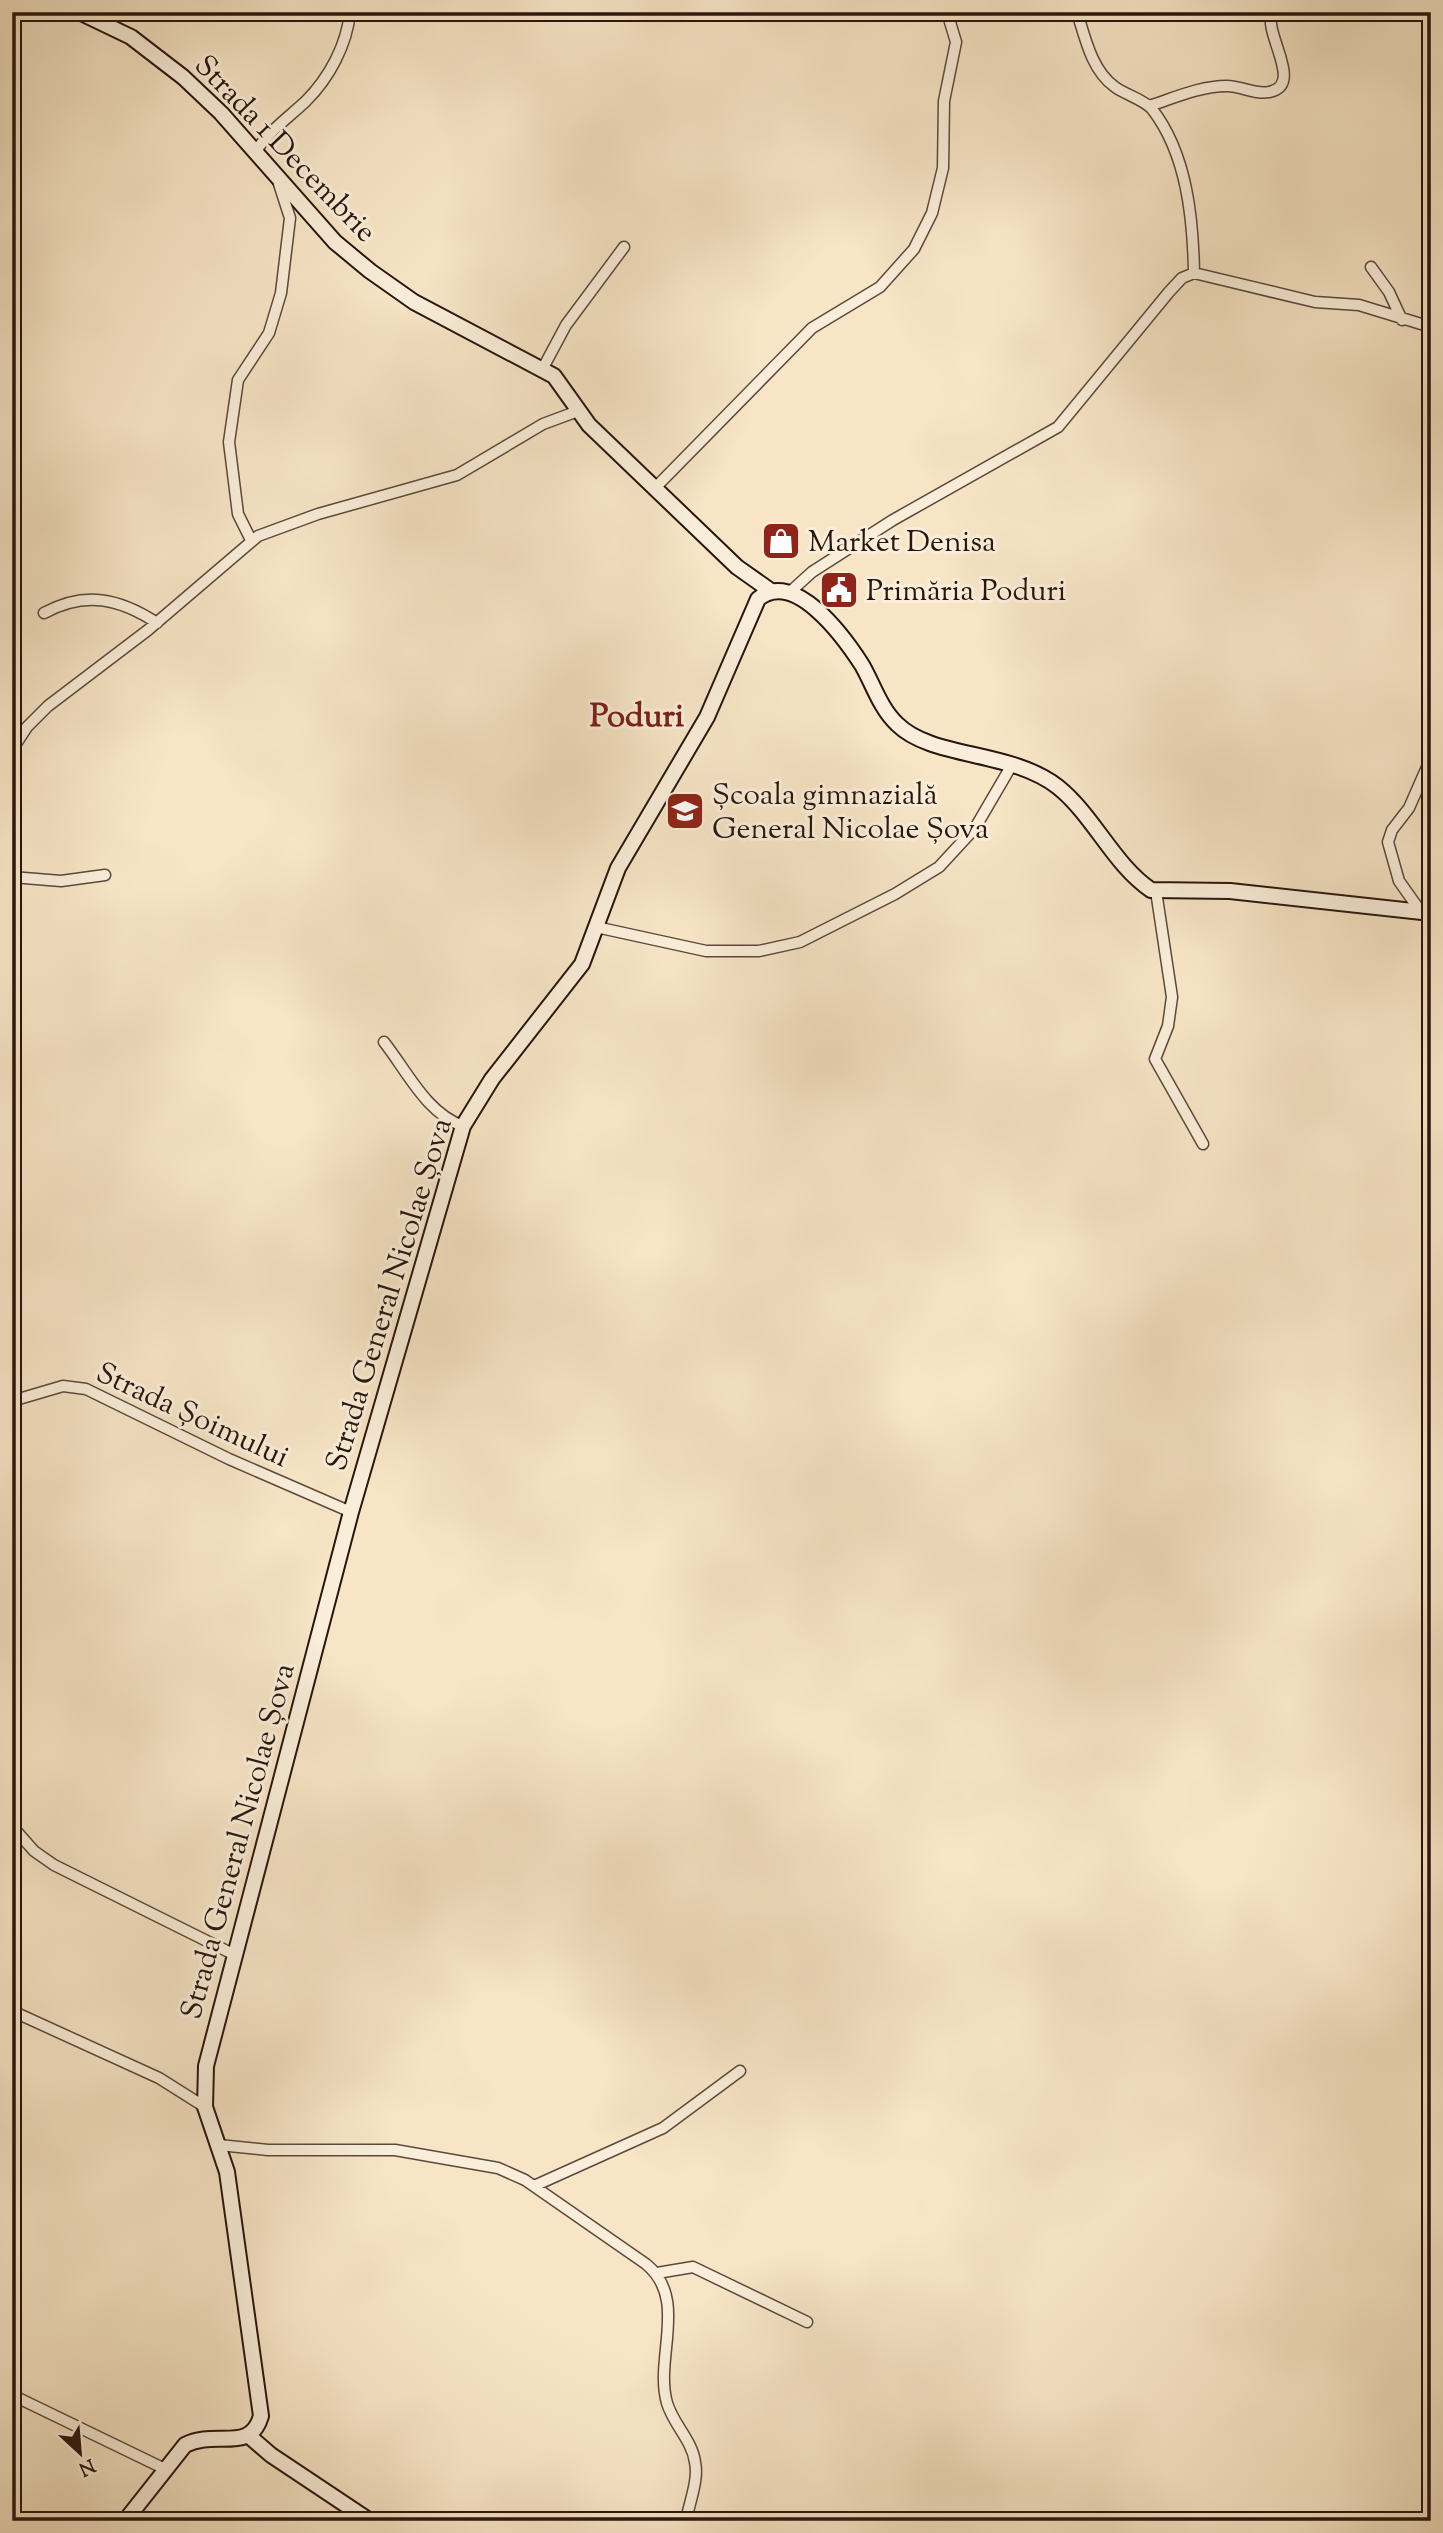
<svg xmlns="http://www.w3.org/2000/svg" width="1443" height="2533" viewBox="0 0 1443 2533" font-family="'Sorts Mill Goudy',serif">
  <style>
    .lines { fill: none; stroke-linecap: round; stroke-linejoin: round }
    .street-casing { stroke: #5c493b; stroke-width: 13 }
    .secondary-casing { stroke: #29150d; stroke-width: 18 }
    .street { stroke: #faeeda; stroke-width: 10 }
    .secondary { stroke: #faeeda; stroke-width: 14 }
    .labels { text-anchor: middle; stroke-width: 6; stroke-linejoin: round; paint-order: stroke }
    .street-label { font-size: 30px; fill: #29150d; stroke: #faeeda }
    .poi-label { font-size: 30px; fill: #29150d; stroke: #faeeda; text-anchor: start }
    .quarter-label { font-size: 33px; font-weight: bold; fill: #7a1f14; stroke: #faeeda }
  </style>
  <rect width="100%" height="100%" fill="#f7e5c6"/>
  <filter id="stains"><feTurbulence type="fractalNoise" baseFrequency=".00286" numOctaves="4"/><feColorMatrix values="0 0 0 0 .2 0 0 0 0 .09 0 0 0 0 .02 0 0 0 .5 -.17"/></filter>
  <radialGradient id="worn" r=".72"><stop offset=".6" stop-color="#630" stop-opacity="0"/><stop offset="1" stop-color="#630" stop-opacity=".3"/></radialGradient>
  <g class="lines">
    <g class="street-casing">
      <path id="street" d="M1077,12C1085,38 1092,71 1115,87C1126,95 1143,99 1152,109C1187,154 1193,218 1194,273
        M1149,106C1174,98 1200,86 1227,86C1241,86 1256,95 1269,92C1305,85 1263,34 1272,12
        M255,152C269,131 288,118 306,101C329,78 347,45 350,12
        M1371,267L1389,292L1402,320
        M1194,273L1315,302L1359,305L1431,327
        M543,368L566,325L624,247
        M655,488L812,328L880,287L914,249L932,213L943,168L944,101L956,42L947,12
        M251,540L238,514L229,442L238,380L269,333L281,293L290,218L279,184
        M790,592L812,572L893,520L1058,427L1169,292L1182,278L1194,273
        M44,613C85,591 119,598 157,623
        M12,750L27,727L48,706L148,630L258,536L318,514L457,475L543,424L578,411
        M12,877L61,881L105,875
        M1156,891L1172,997L1168,1026L1155,1059L1203,1144
        M1421,912L1399,881L1388,842L1392,830L1409,808L1431,758
        M596,927L706,951H759L800,942L895,894L939,867L975,828L1013,763
        M384,1042C407,1071 426,1113 463,1126
        M12,1401L63,1386L86,1389L229,1459L351,1512
        M12,1826L34,1851L54,1865L235,1955
        M12,2011L159,2078L205,2107
        M219,2145L268,2150H395L498,2168L525,2180L646,2264C689,2299 654,2358 667,2403C673,2424 692,2440 695,2462C699,2480 689,2503 686,2521
        M534,2186L663,2128L740,2071
        M657,2273L693,2267L807,2322
        M12,2395L165,2469"/>
    </g>
    <g class="secondary-casing">
      <path id="secondary" d="M79,12L131,37L183,77L221,113L335,242L370,271L414,302L554,376L589,425L737,567L771,591
        M249,2436L271,2455L370,2521
        M125,2521L185,2445C216,2429 250,2454 261,2416L227,2172L205,2107L206,2066L351,1512L463,1126L492,1079L582,964L618,868L707,717L758,599C794,568 844,637 862,665C873,684 880,708 897,724C932,759 1011,750 1058,787C1094,816 1113,864 1151,890L1230,891L1431,913"/>
    </g>
    <use href="#street" class="street"/>
    <use href="#secondary" class="secondary"/>
  </g>
  <defs>
    <g id="shop-square" transform="scale(2.0125)"><rect x="-9" y="-9" width="18" height="18" rx="4" fill="#8f2418" stroke="#faeeda"/><path d="M-5-2.5h2.3a2.7 3.5 0 0 1 5.4 0H5L5.5 6h-11ZM-1.5-2.5h3a1.5 2.3 0 0 0-3 0Z" fill="#fff"/></g>
    <g id="civic-square" transform="scale(2.0125)"><rect x="-9" y="-9" width="18" height="18" rx="4" fill="#8f2418" stroke="#faeeda"/><path d="M-.6-6.5H3V-4.5H.6V-3L4-1V1h2V6H-6V1h2V-1L-.6-3ZM-1.2 2.5V6h2.4V2.5Z" fill="#fff"/></g>
    <g id="school-square" transform="scale(2.0125)"><rect x="-9" y="-9" width="18" height="18" rx="4" fill="#8f2418" stroke="#faeeda"/><path d="M0-5L7-2L0 1L-7-2ZM-4 1L0 2.5L4 1V4Q0 6-4 4Z" fill="#fff"/></g>
  </defs>
  <g fill-rule="evenodd">
    <use href="#shop-square" x="781" y="541"/>
    <use href="#civic-square" x="839" y="590"/>
    <use href="#school-square" x="685" y="811"/>
  </g>
  <g class="labels">
    <g class="street-label">
      <text transform="translate(286 148) rotate(46)" y="10">Strada 1 Decembrie</text>
      <text transform="translate(388 1294) rotate(-73)" y="10">Strada General Nicolae Șova</text>
      <text transform="translate(193 1414) rotate(25)" y="10">Strada Șoimului</text>
      <text transform="translate(237 1841) rotate(-75)" y="10">Strada General Nicolae Șova</text>
    </g>
    <g class="poi-label">
      <text x="808" y="551">Market Denisa</text>
      <text x="866" y="600">Primăria Poduri</text>
      <text x="712" y="804">Școala gimnazială<tspan x="712" dy="34">General Nicolae Șova</tspan></text>
    </g>
    <g class="quarter-label">
      <text x="637" y="726">Poduri</text>
    </g>
  </g>
  <rect width="1443" height="2533" fill="none" stroke="#f7e5c6" stroke-width="42"/>
  <rect x="14" y="14" width="1415" height="2505" fill="none" stroke="#29150d" stroke-width="3.5"/>
  <rect x="21" y="21" width="1401" height="2491" fill="none" stroke="#29150d" stroke-width="2"/>
  <g transform="translate(80 2453) rotate(154)" stroke="#faeeda" stroke-width="5" paint-order="stroke">
  <path d="M0-5L12 26L0 18L-12 26Z" fill="#29150d"/>
  <text y="-10" font-size="19" font-weight="bold" text-anchor="middle" fill="#29150d">N</text>
  </g>
  <rect width="100%" height="100%" filter="url(#stains)"/>
  <rect width="100%" height="100%" fill="url(#worn)"/>
</svg>
